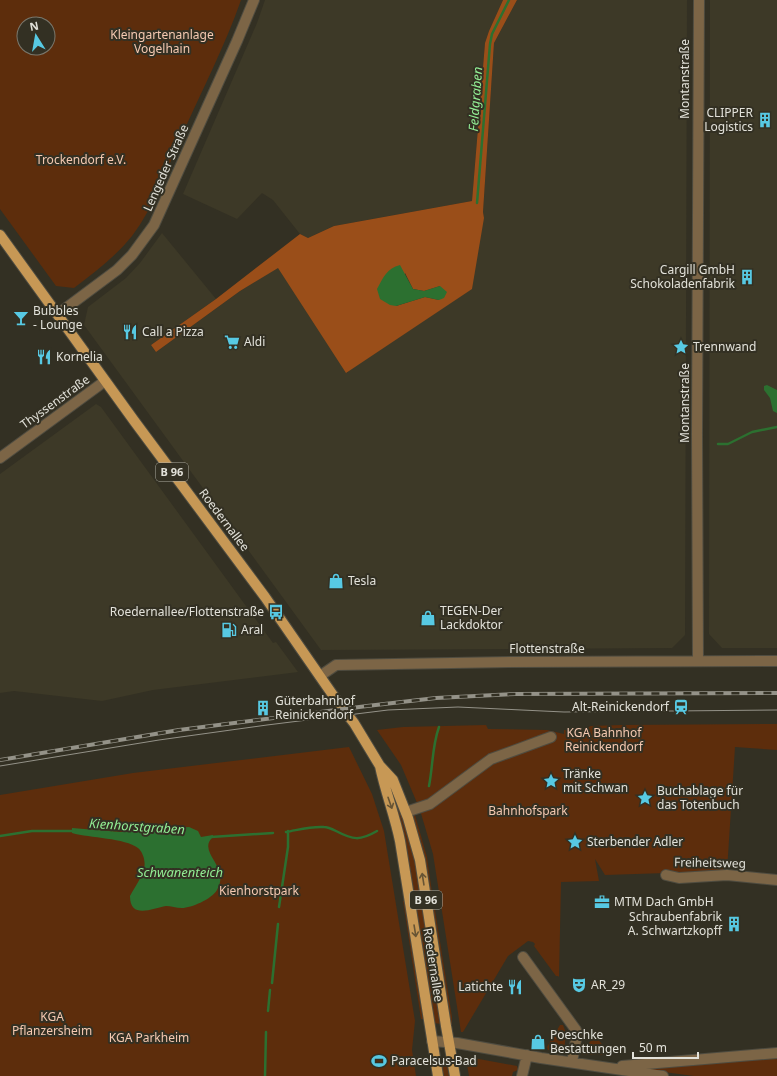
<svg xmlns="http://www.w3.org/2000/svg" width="777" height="1076" viewBox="0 0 777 1076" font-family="'Noto Sans',sans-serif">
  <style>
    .built { fill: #3d3927 }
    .green { fill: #5d2d0c; fill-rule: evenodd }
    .forest { fill: #9a4e19; fill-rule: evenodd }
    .water { fill: #2c7030 }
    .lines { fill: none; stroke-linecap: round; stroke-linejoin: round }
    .stream { stroke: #2c7030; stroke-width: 2.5 }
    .minor-casing { stroke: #4f4c40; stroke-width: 12 }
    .major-casing { stroke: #4f4c40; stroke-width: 12 }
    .minor { stroke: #7c6546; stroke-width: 10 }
    .major { stroke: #c79855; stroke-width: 10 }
    .tram { stroke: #949288; stroke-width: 1 }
    .rail-casing { stroke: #949288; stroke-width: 4 }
    .rail { stroke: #333023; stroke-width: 2.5; stroke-dasharray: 8; stroke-linecap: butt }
    .oneway { stroke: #675434 }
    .labels { text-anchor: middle; stroke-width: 4; stroke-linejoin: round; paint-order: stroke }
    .shield { fill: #333023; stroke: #aeaca2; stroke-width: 1 }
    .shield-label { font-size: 11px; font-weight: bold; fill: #e2e1d9 }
    .park-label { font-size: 12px; fill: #f5c9b1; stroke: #333023 }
    .street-label { font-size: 12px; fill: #e2e1d9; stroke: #333023 }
    .poi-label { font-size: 12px; fill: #e2e1d9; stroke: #333023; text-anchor: start }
    .water-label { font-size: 13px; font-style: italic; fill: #92ed94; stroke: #333023 }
  </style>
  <rect width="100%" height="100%" fill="#333023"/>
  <path class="built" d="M265,0H503L489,31L485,43L472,201L334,226L308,238L300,234L273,200L262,193L237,219L183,194L257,23Z
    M517,0H687L685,635L672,648L321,650L84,325L88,307L126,278L140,263L162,233L216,299L151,345L156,352L240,291L278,267L347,373L484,218L483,212L494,43Z
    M710,0H777V648H722L709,634Z
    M96,404L101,407L273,643L276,642L298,672L153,690L102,701L14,691L0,693V474Z"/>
  <path class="green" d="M0,0H241C225,46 202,90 182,135C167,168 155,206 132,236C115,257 95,272 74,288L56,286L0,209ZM24,24H48V48H24Z
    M777,724V750L735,747L727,871L605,875L595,859L599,881L561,882L559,977L558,976H556L534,946L535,944L533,942L528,941L508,956L463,1032H461L433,854L420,810L401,765L377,730L403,727L486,725L488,729L547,730L564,734V730L578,731L591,726L622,725Z
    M349,747L372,794L384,831L415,1021L412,1050L416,1076H0V795L133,773Z
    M398,807L405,824L414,858L420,893L414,894L405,841L397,809Z
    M415,815L427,857L432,892H430L422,850L413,817Z
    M431,897H433L452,1017V1025L451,1026Z
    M421,898L441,1024L434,1023L415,899Z
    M403,901H405L423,1019H421Z
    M560,1025H563L566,1033L564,1051L561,1052L548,1050L547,1047Z
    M595,1036L608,1051V1054L605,1055H583L582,1054V1051Z
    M468,1057L517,1066L518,1070L513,1072L512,1076H469L466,1059Z
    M777,1058V1076H694L641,1069Z
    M439,1059H446L449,1076H442Z"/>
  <path class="forest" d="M503,0H517L494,43L483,212L484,218L472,289L346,373L278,268L240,291L156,352L151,345L216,299L300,234L308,238L334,226L472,201L485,43L489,31ZM405,273L413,289L424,291L440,286L439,300L425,297L396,306Z"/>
  <path class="water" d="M400,265L413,289L424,291L440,286L447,292L444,298L439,300L425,297L396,306L390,305L380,299L377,289C383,278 387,268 400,265Z
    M767,385L777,390V413L773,411L770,398L764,390V386Z
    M189,827L198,831L201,837L213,835V837C196,852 231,866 217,890C212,899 191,908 182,908C176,908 171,906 166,906C153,908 130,920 130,896C135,887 142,877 144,868C146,862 143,852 138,848C125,838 90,838 72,833V828L121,832Z"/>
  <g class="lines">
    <path class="stream" d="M477,203L490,44L492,34L509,0
      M718,444H728L752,432L777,427
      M429,786C433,766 432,746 439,727
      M286,832C298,830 311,826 324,827C328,827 332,829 336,831C353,840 360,841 377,831
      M0,836L32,831H75
      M211,837L273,833
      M279,907L288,847V831
      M272,983L278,924
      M268,1011L270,990
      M265,1076L266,1032"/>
    <g class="minor-casing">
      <path id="minor" d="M58,314L117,270L132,255L154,225L237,41L254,0
        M0,458L105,381
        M698,661L697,434L699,0
        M320,676L336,665L510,662L777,661
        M406,812L430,804L491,759L551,737
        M666,875L679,878L727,875L777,880
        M523,957L576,1030V1040L572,1062
        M432,1041L457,1043L541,1058L663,1076
        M622,1066L777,1053
        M522,1076L527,1055"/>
    </g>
    <g class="major-casing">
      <path id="major" d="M0,235L135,422L265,597L337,701L354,723L380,766L393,780L408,818L420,860L446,1026L455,1076
        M380,766C385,791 395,816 400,841L438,1076"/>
    </g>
    <use href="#minor" class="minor"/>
    <use href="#major" class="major"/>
    <path class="tram" d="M0,766L159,740L267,725L388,710L458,707L564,712L777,710"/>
    <g class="rail-casing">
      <path id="rail" d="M0,760L179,730L367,706L436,698L515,694L777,693"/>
    </g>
    <use href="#rail" class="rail"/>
  </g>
  <defs><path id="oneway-shaft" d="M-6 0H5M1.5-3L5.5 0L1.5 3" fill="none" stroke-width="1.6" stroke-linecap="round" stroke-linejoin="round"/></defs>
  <g class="oneway">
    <use href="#oneway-shaft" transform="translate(390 803) rotate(71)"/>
    <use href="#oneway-shaft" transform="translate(423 879) rotate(-99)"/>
    <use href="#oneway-shaft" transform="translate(415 931) rotate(81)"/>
  </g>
  <defs>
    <g id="building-bare" transform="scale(1.2)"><path d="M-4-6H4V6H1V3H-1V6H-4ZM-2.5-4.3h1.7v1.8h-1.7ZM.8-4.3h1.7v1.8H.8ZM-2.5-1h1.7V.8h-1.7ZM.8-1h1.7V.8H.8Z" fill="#57c9e3" stroke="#333023" stroke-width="2.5" paint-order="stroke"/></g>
    <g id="bar-bare" transform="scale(1.2)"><path d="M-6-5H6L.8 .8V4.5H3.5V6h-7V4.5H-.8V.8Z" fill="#57c9e3" stroke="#333023" stroke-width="2.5" paint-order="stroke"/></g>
    <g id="restaurant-bare" transform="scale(1.2)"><path d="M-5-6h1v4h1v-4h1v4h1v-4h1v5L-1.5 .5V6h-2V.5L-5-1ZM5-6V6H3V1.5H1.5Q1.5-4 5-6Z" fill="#57c9e3" stroke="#333023" stroke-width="2.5" paint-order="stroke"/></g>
    <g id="supermarket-bare" transform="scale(1.2)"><path d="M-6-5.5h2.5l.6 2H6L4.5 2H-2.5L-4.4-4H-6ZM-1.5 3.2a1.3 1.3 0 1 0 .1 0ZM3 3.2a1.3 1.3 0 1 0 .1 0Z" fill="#57c9e3" stroke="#333023" stroke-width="2.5" paint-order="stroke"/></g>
    <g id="sight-bare" transform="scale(1.2)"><path d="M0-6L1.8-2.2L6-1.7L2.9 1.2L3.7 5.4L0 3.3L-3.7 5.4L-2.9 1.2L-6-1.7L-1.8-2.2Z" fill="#57c9e3" stroke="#333023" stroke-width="2.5" paint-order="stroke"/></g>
    <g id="shop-bare" transform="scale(1.2)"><path d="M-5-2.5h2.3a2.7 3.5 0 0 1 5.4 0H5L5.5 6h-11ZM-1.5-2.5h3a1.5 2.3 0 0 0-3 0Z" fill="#57c9e3" stroke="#333023" stroke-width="2.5" paint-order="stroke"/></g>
    <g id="bus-bare" transform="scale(1.2)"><path d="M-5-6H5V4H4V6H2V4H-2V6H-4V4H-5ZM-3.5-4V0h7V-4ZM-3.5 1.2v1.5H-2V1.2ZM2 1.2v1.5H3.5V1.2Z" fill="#57c9e3" stroke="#333023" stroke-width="2.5" paint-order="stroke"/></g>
    <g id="fuel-bare" transform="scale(1.2)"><path d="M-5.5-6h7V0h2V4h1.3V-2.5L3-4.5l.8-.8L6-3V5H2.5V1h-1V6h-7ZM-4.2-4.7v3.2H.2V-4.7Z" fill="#57c9e3" stroke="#333023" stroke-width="2.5" paint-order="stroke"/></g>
    <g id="station-bare" transform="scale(1.2)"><path d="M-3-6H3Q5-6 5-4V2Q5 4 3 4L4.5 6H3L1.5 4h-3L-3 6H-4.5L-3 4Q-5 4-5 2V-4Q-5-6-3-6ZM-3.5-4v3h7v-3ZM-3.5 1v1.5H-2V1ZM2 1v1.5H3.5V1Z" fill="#57c9e3" stroke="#333023" stroke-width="2.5" paint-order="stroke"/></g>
    <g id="office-bare" transform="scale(1.2)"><path d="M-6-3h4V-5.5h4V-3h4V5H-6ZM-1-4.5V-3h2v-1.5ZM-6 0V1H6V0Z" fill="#57c9e3" stroke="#333023" stroke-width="2.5" paint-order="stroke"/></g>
    <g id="theatre-bare" transform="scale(1.2)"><path d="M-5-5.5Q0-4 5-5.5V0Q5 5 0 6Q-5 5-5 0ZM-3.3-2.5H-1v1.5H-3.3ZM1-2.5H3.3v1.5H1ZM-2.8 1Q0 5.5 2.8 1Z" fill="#57c9e3" stroke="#333023" stroke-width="2.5" paint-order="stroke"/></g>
    <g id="stadium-bare" transform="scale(1.2)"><path d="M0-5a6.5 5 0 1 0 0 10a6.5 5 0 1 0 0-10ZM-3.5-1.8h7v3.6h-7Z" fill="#57c9e3" stroke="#333023" stroke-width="2.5" paint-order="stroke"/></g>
  </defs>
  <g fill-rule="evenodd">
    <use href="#building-bare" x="765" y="120"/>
    <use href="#building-bare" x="747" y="277"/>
    <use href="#bar-bare" x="21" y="318"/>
    <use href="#restaurant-bare" x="130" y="332"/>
    <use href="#supermarket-bare" x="232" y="342"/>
    <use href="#sight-bare" x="681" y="347"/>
    <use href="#restaurant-bare" x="44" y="357"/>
    <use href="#shop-bare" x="336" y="581"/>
    <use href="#bus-bare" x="276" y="612"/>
    <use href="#shop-bare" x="428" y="618"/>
    <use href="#fuel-bare" x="229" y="630"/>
    <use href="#station-bare" x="681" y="707"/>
    <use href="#building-bare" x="263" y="708"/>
    <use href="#sight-bare" x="551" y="781"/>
    <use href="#sight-bare" x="645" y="798"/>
    <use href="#sight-bare" x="575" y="842"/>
    <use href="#office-bare" x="602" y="902"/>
    <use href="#building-bare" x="734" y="924"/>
    <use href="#theatre-bare" x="579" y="985"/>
    <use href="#restaurant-bare" x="515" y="987"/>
    <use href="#shop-bare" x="538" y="1042"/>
    <use href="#stadium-bare" x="379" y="1061"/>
  </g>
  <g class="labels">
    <g class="shield">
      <rect x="156" y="463" width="32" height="18" rx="3"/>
      <rect x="410" y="891" width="32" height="18" rx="3"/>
    </g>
    <g class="shield-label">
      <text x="172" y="476">B 96</text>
      <text x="426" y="904">B 96</text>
    </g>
    <g class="park-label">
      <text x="162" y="39">Kleingartenanlage<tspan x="162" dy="14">Vogelhain</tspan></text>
      <text x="81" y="164">Trockendorf e.V.</text>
      <text x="604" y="737">KGA Bahnhof<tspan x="604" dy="14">Reinickendorf</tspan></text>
      <text x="528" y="815">Bahnhofspark</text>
      <text x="259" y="895">Kienhorstpark</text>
      <text x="52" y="1021">KGA<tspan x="52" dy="14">Pflanzersheim</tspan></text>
      <text x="149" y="1042">KGA Parkheim</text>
    </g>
    <g class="street-label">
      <text transform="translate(685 79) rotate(-90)" y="4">Montanstraße</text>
      <text transform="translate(166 168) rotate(-66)" y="4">Lengeder Straße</text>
      <text transform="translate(55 402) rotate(-36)" y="4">Thyssenstraße</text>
      <text transform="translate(685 403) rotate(-90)" y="4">Montanstraße</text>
      <text transform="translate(224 520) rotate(53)" y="4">Roedernallee</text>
      <text x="547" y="653">Flottenstraße</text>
      <text transform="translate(710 863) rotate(1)" y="4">Freiheitsweg</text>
      <text transform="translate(433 965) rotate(81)" y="4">Roedernallee</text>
    </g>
    <g class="poi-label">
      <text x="753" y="117" text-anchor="end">CLIPPER<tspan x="753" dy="14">Logistics</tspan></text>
      <text x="735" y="274" text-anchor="end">Cargill GmbH<tspan x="735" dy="14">Schokoladenfabrik</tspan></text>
      <text x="33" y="315">Bubbles<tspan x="33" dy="14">- Lounge</tspan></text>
      <text x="142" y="336">Call a Pizza</text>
      <text x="244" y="346">Aldi</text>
      <text x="693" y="351">Trennwand</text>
      <text x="56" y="361">Kornelia</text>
      <text x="348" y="585">Tesla</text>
      <text x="440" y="615">TEGEN-Der<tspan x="440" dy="14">Lackdoktor</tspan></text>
      <text x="264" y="616" text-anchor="end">Roedernallee/Flottenstraße</text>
      <text x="241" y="634">Aral</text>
      <text x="275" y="705">Güterbahnhof<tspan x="275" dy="14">Reinickendorf</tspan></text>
      <text x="669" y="711" text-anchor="end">Alt-Reinickendorf</text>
      <text x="563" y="778">Tränke<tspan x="563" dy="14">mit Schwan</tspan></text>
      <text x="657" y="795">Buchablage für<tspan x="657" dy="14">das Totenbuch</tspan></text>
      <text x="587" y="846">Sterbender Adler</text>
      <text x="614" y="906">MTM Dach GmbH</text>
      <text x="722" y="921" text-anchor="end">Schraubenfabrik<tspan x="722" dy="14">A. Schwartzkopff</tspan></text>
      <text x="591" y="989">AR_29</text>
      <text x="503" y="991" text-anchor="end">Latichte</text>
      <text x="550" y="1039">Poeschke<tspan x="550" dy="14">Bestattungen</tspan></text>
      <text x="391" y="1065">Paracelsus-Bad</text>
    </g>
    <g class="water-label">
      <text transform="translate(475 99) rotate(-86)" y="5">Feldgraben</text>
      <text transform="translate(137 826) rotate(4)" y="5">Kienhorstgraben</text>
      <text x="180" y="877">Schwanenteich</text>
    </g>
  </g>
  <g transform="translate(36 36) rotate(349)"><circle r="19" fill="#333023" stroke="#79776c"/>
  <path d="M0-3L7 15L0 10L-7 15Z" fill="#57c9e3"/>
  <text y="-6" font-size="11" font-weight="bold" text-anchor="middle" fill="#e2e1d9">N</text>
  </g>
  <path d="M633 1052v6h65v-6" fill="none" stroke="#e2e1d9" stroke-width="2"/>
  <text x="639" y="1052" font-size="12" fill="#e2e1d9" stroke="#333023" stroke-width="3" paint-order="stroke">50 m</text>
</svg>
